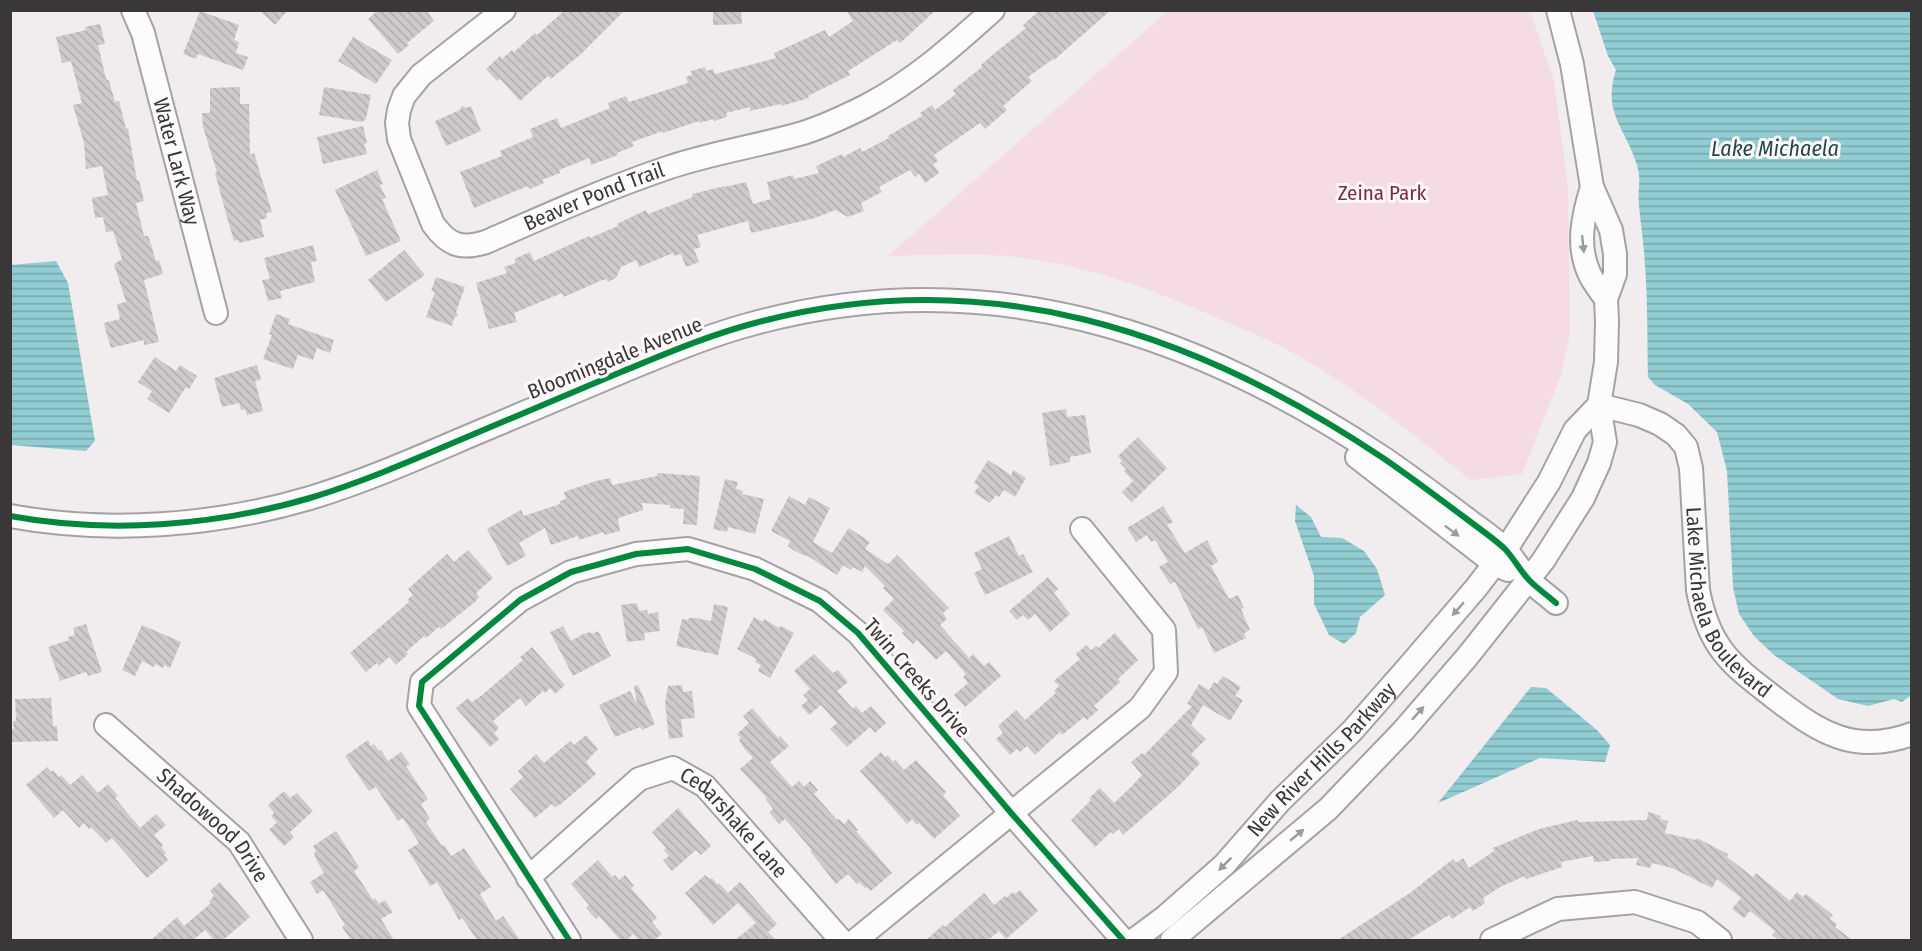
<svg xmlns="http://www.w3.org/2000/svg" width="1922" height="951" viewBox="0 0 1922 951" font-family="'Fira Sans Condensed',sans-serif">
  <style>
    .green { fill: #f5dce3 }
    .water { fill: url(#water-rules) }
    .building { fill: url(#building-back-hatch) }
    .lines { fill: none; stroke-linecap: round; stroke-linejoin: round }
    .minor-casing { stroke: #a6a2a3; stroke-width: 26 }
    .minor { stroke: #fdfcfc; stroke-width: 22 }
    .cycleway-casing { stroke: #fff9fa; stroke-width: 10 }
    .cycleway { stroke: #00873e; stroke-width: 6 }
    .oneway { fill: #9c9a9a }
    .labels { text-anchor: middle; stroke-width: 6; stroke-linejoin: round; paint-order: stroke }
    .street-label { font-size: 21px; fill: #3a3738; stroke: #fff9fa }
    .park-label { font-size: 21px; fill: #7c2c4a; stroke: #fff9fa }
    .water-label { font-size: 22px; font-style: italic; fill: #214a4d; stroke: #fff9fa }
  </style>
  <defs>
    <pattern id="water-rules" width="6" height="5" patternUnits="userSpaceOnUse" patternTransform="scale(1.5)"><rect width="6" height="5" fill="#91ccd2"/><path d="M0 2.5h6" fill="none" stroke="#77a6ab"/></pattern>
    <pattern id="building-back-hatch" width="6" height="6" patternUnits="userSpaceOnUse" patternTransform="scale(1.5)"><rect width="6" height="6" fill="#cecacb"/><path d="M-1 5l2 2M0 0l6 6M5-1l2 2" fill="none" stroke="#b2aeaf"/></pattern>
  </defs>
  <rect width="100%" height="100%" fill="#f1ecee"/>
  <path class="green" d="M1168,11H1530L1554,81L1568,188L1570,334L1561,375L1522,474L1471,480C1416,437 1362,392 1302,358C1277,343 1250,332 1224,321C1155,290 1082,263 1006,256C967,253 928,255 888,256Z"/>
  <path class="water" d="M1593,11H1911L1912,690L1910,696L1902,702L1894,699L1868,706L1838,699L1774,655L1754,636L1739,614L1733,587L1727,471L1717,432L1688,404L1655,385L1648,377C1647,340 1648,303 1645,266C1644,246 1641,226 1639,206C1637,189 1642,183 1637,165C1625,127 1602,113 1616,70L1608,56Z
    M56,261L68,283L95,441L86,451L11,445V265Z
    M1296,505L1311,517L1321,537L1342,538L1364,551L1377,569L1385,595L1360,617L1356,633L1344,644L1329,635L1314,604V576L1295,521Z
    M1531,687L1546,688L1597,730L1610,745L1605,762L1540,758L1438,803Z"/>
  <path class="building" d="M259,10H288L275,25Z
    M378,10H426L434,21L407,43L409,45L398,54L368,19Z
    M565,10H625L581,54L551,79L548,76L520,101L500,79L497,81L486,69L500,56L502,59L512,50L514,52L535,33L537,35Z
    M713,10H741L742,24L713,25Z
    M846,10H936L900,43L897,40L848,71L850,75L808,96L809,98L781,106V104L750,111V107L726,113L727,117L714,121V119L699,123V121L663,133V131L632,142L634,146L617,153L618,155L591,165L589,158L559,170L560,173L542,180L544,183L530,189L528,186L474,208L460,172L502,156L500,151L533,137L530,129L557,118L561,128L610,108L608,103L626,96L629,102L688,83L686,77L692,75L691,71L705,67L706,71L713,69L715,74L776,58L774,53L825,30L829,37L853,21Z
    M1040,10H1111L1054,60L1053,59L1028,77L1032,81L1003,106L1007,110L985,129L980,123L934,155L938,161L933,164L939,173L925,183L919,174L915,177L910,170L879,187L882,192L861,203L864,211L848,217L835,210L815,218L751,233L748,221L697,235L701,247L694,249L699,262L686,267L681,254L674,256L673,253L639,267L636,260L621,267L616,278L608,282L607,279L600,281L564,297L562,293L514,313L517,322L489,329L476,283L507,273L504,267L516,263L514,259L530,252L534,261L589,236L590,238L618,226L617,224L646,210L648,214L693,197L692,194L725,186V187L746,182L753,204L771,199L767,182L793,175L794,179L819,173L816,166L842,154L843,157L860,148L862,152L889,138L888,136L922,116L920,113L932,105L935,110L956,94L953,90L982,67L981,65L991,56L1026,28L1023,25Z
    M200,11L239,25L234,40L239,42L236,53L248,57L243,70L198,54L196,59L183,54Z
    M100,24L105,44L98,45L106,79L109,81L115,102L119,101L126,129L128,128L137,181L139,180L144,201L136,203L144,236H147L149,238L156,261L159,260L163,274L144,280L159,342L144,345V340L111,348L107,335L104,323L120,319L117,304L126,302L114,264L122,259L113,231L106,232L103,217L95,218L92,198L108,195L102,166L86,169L84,143L73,105L82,103L71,61L62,63L56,37L86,30L85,27Z
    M353,37L392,60L376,84L338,61Z
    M240,87V104H249L250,155L254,153L272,212L266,213L267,218L260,220L264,237L239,243L238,240L234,241L228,221L215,173L217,172L203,127L202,113H210V88Z
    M324,87L371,95L366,119L362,122L319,115Z
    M462,106L466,108L471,106L481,131L446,146L435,121L460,110Z
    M363,126L367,143L364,144L367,154L323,164L317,137Z
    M377,170L383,184L380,185L386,198L382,199L401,241L366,256L335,190Z
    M313,245L317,261L311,262L315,282L280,291L282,298L268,301L262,280L270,279L264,258Z
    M404,250L425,275L386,302L368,280Z
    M436,277L465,287L456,312L458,316L454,318L452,326L426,317L435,292L431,291Z
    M276,314L290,319L288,324L334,340L330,353L317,348L313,360L298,355L293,369L263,359L272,335L269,334Z
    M155,357L176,371L180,365L197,376L189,389L186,387L169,413L147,399L152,391L138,382Z
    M257,365L261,380L255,381L263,411L247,415L245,409L241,410L239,403L222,407L214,378Z
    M1066,409L1067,417L1085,415L1091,453L1070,457V462L1050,466L1042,413Z
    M1138,437L1167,468L1132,502L1122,492L1133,481L1124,471L1126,469L1120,463L1122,461L1118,456Z
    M988,460L1011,475L1013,470L1026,478L1015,497L1004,490L999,497L996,495L990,503L974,493L979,486L974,483Z
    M657,473L700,476L697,525L683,524L684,509L670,508V505L642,503L643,510L618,518L620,531L604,535V532L579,540L578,536L551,545L545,528L519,543L526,556L507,566L487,529L521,510L524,516L560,504V501L566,499L564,492L596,481L610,478L612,485L657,476Z
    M725,479L738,482L736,489L743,491L742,494L764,499L755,534L728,527L727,532L713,529Z
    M789,496L805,505L809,497L830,508L813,542L832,553L849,528L870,542L865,549L888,564L897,555L949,608L943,613L947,619L940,625L969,658L973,654L984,666L989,662L1001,676L965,707L954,695L968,683L963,677L966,674L946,651L936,660L917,640L913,644L902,633L904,631L883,610L894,599L883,588L885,586L865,566L862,572L853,567L851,570L843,565L837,575L806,555L805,556L793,550L788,546L790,541L771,531Z
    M1163,506L1173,522L1167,525L1185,553L1207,540L1218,562L1211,566L1229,599L1238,595L1244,608L1241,609L1250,630L1244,633L1246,638L1214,653L1202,627L1198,629L1175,582L1170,584L1159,567L1168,562L1155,540L1151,542L1147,535L1136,542L1127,528Z
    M1009,536L1019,556L1023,554L1033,572L985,595L974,573L982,569L974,553Z
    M468,550L493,578L476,593L479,597L475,602L441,629L439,627L426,638L424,636L406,652L408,654L396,665L389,657L379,666L377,663L366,672L350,653L409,602L408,599L413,595L408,589L429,570L447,554L454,562Z
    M1048,577L1058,589L1054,593L1070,614L1050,632L1035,614L1028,620L1023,615L1017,620L1009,611Z
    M637,603L639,611L647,610L648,614L658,612L660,631L644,633L645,640L627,642L621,605Z
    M714,604L728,607L718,655L676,646L682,619L688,620L689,618H696L711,621Z
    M754,617L763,622L764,619L779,628L781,626L794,633L770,678L758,671L761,665L755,662L756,659L737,649Z
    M86,624L102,672L88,676L86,672L60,681L48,647L69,640L68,637L75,635L73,628Z
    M142,625L181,642L170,668L164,665L163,668L155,664L154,667L142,661L135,676L122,670Z
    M563,626L571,641L583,634L591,632L592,634L598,631L611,656L573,676L550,632Z
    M1115,633L1138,660L1118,679L1120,682L1094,706L1098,710L1087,720L1084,717L1062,735L1060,732L1035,755L1027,746L1020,752L1017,749L1010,755L996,739L1003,733L998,726L1016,710L1025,720L1056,693L1054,691L1059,686L1054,681L1080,659L1076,654L1086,645L1091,650L1096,646L1098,648Z
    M532,647L565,685L555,694L550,688L545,693L543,691L526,706L520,698L493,721L499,728L494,733L499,739L490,747L456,708L468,698L472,702L482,695L523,660L520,657Z
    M814,654L833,673L838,670L848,682L837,691L853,709L856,706L862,713L871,706L886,723L875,733L870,727L847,747L830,729L837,723L821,705L809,715L801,706L808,700L803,695L810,689L794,671Z
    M1223,676L1241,687L1235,696L1243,700L1230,721L1203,705L1191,725L1206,739L1191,754L1200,763L1179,786L1123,835L1119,829L1113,834L1111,832L1095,847L1071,820L1091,800L1089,798L1100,788L1114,803L1133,785L1142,775L1131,762L1142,753L1144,755L1192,706L1187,704L1199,684L1209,690L1214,682L1217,684Z
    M638,685L655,724L642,730L640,727L615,737L599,705L630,691L637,704L634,686Z
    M682,685L683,692L692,691L695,718L681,719L683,737L669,739L665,703L668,686Z
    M51,698L53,726H57L58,741L10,742V729H14L13,721H16L15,699Z
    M752,708L778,738L780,736L789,746L770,762L792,787L799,781L804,787L810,781L818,790L814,794L837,820L839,819L844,824L849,819L858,830L856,831L892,873L871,891L867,887L865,888L859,882L857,884L848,874L836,884L810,851L812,850L785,819L779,824L769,812L773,809L766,800L767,798L740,769L753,758L744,748L739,740L741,738L737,734L749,723L743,716Z
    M586,735L598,749L586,762L596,774L561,804L555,807L552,804L535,818L510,789L523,777L518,771L536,754L544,763L570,741L574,745Z
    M368,740L371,746L374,744L379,751L381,750L388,761L401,752L410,764L406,766L428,799L421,804L430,819L426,822L442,846L444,845L451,856L464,848L491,887L480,894L496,921L503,916L520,940H477L462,918L459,920L437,882L430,886L408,850L419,843L403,818L398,821L376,787L369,791L345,756Z
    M881,752L885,757L888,755L893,762L895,760L904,770L916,760L946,792L943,795L960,816L934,839L919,823L917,825L912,819L907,824L860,771Z
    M47,767L51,772L53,770L59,777L61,775L70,785L82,775L98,793L108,784L118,796L115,798L140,828L156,814L166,825L154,835L163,845L161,847L166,853L164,855L168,860L147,878L112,838L106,843L91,827L89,829L84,823L79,828L63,810L54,818L26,785Z
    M284,791L290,798L297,793L313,811L290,832L294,837L284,846L269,830L277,822L271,816L274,813L268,805Z
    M678,808L711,846L701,855L696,850L672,871L663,860L669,856L664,850L666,848L652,832Z
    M1648,812L1661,816L1660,819L1668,821L1665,833L1696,840L1697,838L1728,854L1727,857L1753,877L1756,873L1790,901L1797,892L1803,897L1806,894L1833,915L1830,919L1837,924L1835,927L1852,940H1779L1772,935L1775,931L1750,911L1744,918L1732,909L1741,898L1717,879L1712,888L1672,868L1652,863L1650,868L1636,865L1638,858L1610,859V861L1594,862L1593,856L1561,862L1562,867L1526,879L1525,876L1500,887L1483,898L1485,903L1473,911L1470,907L1452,919L1449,915L1408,940H1338L1410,893L1453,859L1456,863L1463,858L1469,868L1494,851L1493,848L1539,829L1577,820L1578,822L1647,820Z
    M336,831L359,867L354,871L373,900L375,898L379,904L385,900L393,912L381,919L394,940H351L342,927L345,925L323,890L317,894L310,882L324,873L317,861L314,853L316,851L313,846Z
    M598,860L612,877L615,875L619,880L625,875L634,886L631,888L657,918L652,922L662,934L654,940H639L633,934L627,940H620L599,916L596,919L586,908L589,905L571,884Z
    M705,875L710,879L712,878L717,884L719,883L728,893L740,882L777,924L768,932L776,940H735L756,923L738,903L713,925L685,893Z
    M220,882L250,917L223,940H214L205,930L193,940H151L177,917L184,926L211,903L209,901L214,896L210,891Z
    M1020,890L1038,911L1006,939L999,931L988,940H926L943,925L945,927L984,893L994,905L1005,896L1006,898L1013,892L1015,894Z"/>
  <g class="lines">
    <g class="minor-casing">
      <g id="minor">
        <path id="s1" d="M133,10L143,33L216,313"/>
        <path id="s2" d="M504,10L421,75L404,96L399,110L397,123L399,139L433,224C448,245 461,250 486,242C545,216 605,189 667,168C711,153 758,146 803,133C825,126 846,116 866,106C914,81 953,46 993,10"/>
        <path d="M1592,187C1583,216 1576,246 1590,275C1594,283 1600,291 1606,299"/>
        <path id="s3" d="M1599,405L1639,415L1660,424L1676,435L1686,447L1691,468L1698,590C1709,649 1732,665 1776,699C1820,733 1855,755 1912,734"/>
        <path d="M1357,457L1495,564L1508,570"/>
        <path d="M10,516C108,534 215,526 310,498C366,481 420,457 474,434C523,413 572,393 621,372C665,354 709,335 755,323C984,261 1192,330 1383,458C1411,477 1437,497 1464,517C1477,527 1492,537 1504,548C1514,558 1520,571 1530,581C1538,589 1547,595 1556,603"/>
        <path id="s4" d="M106,725L239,842L301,940"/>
        <path id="s5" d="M528,878L639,779L673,768L705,786L841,940"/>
        <path d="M569,940L419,706L422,682L520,600L571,572L636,554L688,549L755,569L820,601L858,633L1012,814L1123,940"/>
        <path d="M856,940L1140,708L1166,672L1164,630L1082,529"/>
        <path id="s6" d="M1134,940L1165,917L1224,865L1280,801L1352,731L1410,665L1476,588L1506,549L1549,482L1575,430L1599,405"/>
        <path d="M1172,940L1328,809L1403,731L1467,657L1543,561L1583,498L1599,463L1605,442L1599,405L1606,362L1607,321L1606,299L1615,274V254L1611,230L1592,187L1572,64L1558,10"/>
        <path d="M1492,940L1558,909L1635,902L1697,922L1720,940"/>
      </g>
    </g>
    <use href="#minor" class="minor"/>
    <g class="cycleway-casing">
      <path id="cycleway" d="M10,516C108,534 215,526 310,498C366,481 420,457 474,434C523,413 572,393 621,372C665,354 709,335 755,323C984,261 1192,330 1383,458C1411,477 1437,497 1464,517C1477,527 1492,537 1504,548C1514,558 1520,571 1530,581C1538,589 1547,595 1556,603
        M569,940L419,706L422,682L520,600L571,572L636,554L688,549L755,569L820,601L858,633L1012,814L1123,940"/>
    </g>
    <use href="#cycleway" class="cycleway"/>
  </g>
  <defs><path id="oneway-solid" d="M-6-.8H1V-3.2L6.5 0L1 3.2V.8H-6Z" transform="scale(1.5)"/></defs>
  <g class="oneway">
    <use href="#oneway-solid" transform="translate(1583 244) rotate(84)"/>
    <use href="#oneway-solid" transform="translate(1452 531) rotate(37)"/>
    <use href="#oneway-solid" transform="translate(1458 609) rotate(131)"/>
    <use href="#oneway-solid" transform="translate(1418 713) rotate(-48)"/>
    <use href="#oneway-solid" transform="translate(1297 835) rotate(-40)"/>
    <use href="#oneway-solid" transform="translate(1225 864) rotate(135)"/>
  </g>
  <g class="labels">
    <g class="street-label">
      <text dy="7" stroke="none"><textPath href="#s1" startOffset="158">Water Lark Way</textPath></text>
      <text dy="7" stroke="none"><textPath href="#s2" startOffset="447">Beaver Pond Trail</textPath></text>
      <text transform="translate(615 358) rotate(-22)" y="7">Bloomingdale Avenue</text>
      <text dy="7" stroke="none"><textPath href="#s3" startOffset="266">Lake Michaela Boulevard</textPath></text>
      <text transform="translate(917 678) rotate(49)" y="7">Twin Creeks Drive</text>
      <text dy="7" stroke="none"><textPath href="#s6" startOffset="261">New River Hills Parkway</textPath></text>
      <text dy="7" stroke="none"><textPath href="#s5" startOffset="267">Cedarshake Lane</textPath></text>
      <text dy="7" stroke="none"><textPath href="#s4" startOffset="147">Shadowood Drive</textPath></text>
    </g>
    <g class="park-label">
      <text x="1382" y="200">Zeina Park</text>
    </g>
    <g class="water-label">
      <text x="1775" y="156">Lake Michaela</text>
    </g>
  </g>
  <rect width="1922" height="951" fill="none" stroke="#3a3738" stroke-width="24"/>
</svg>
